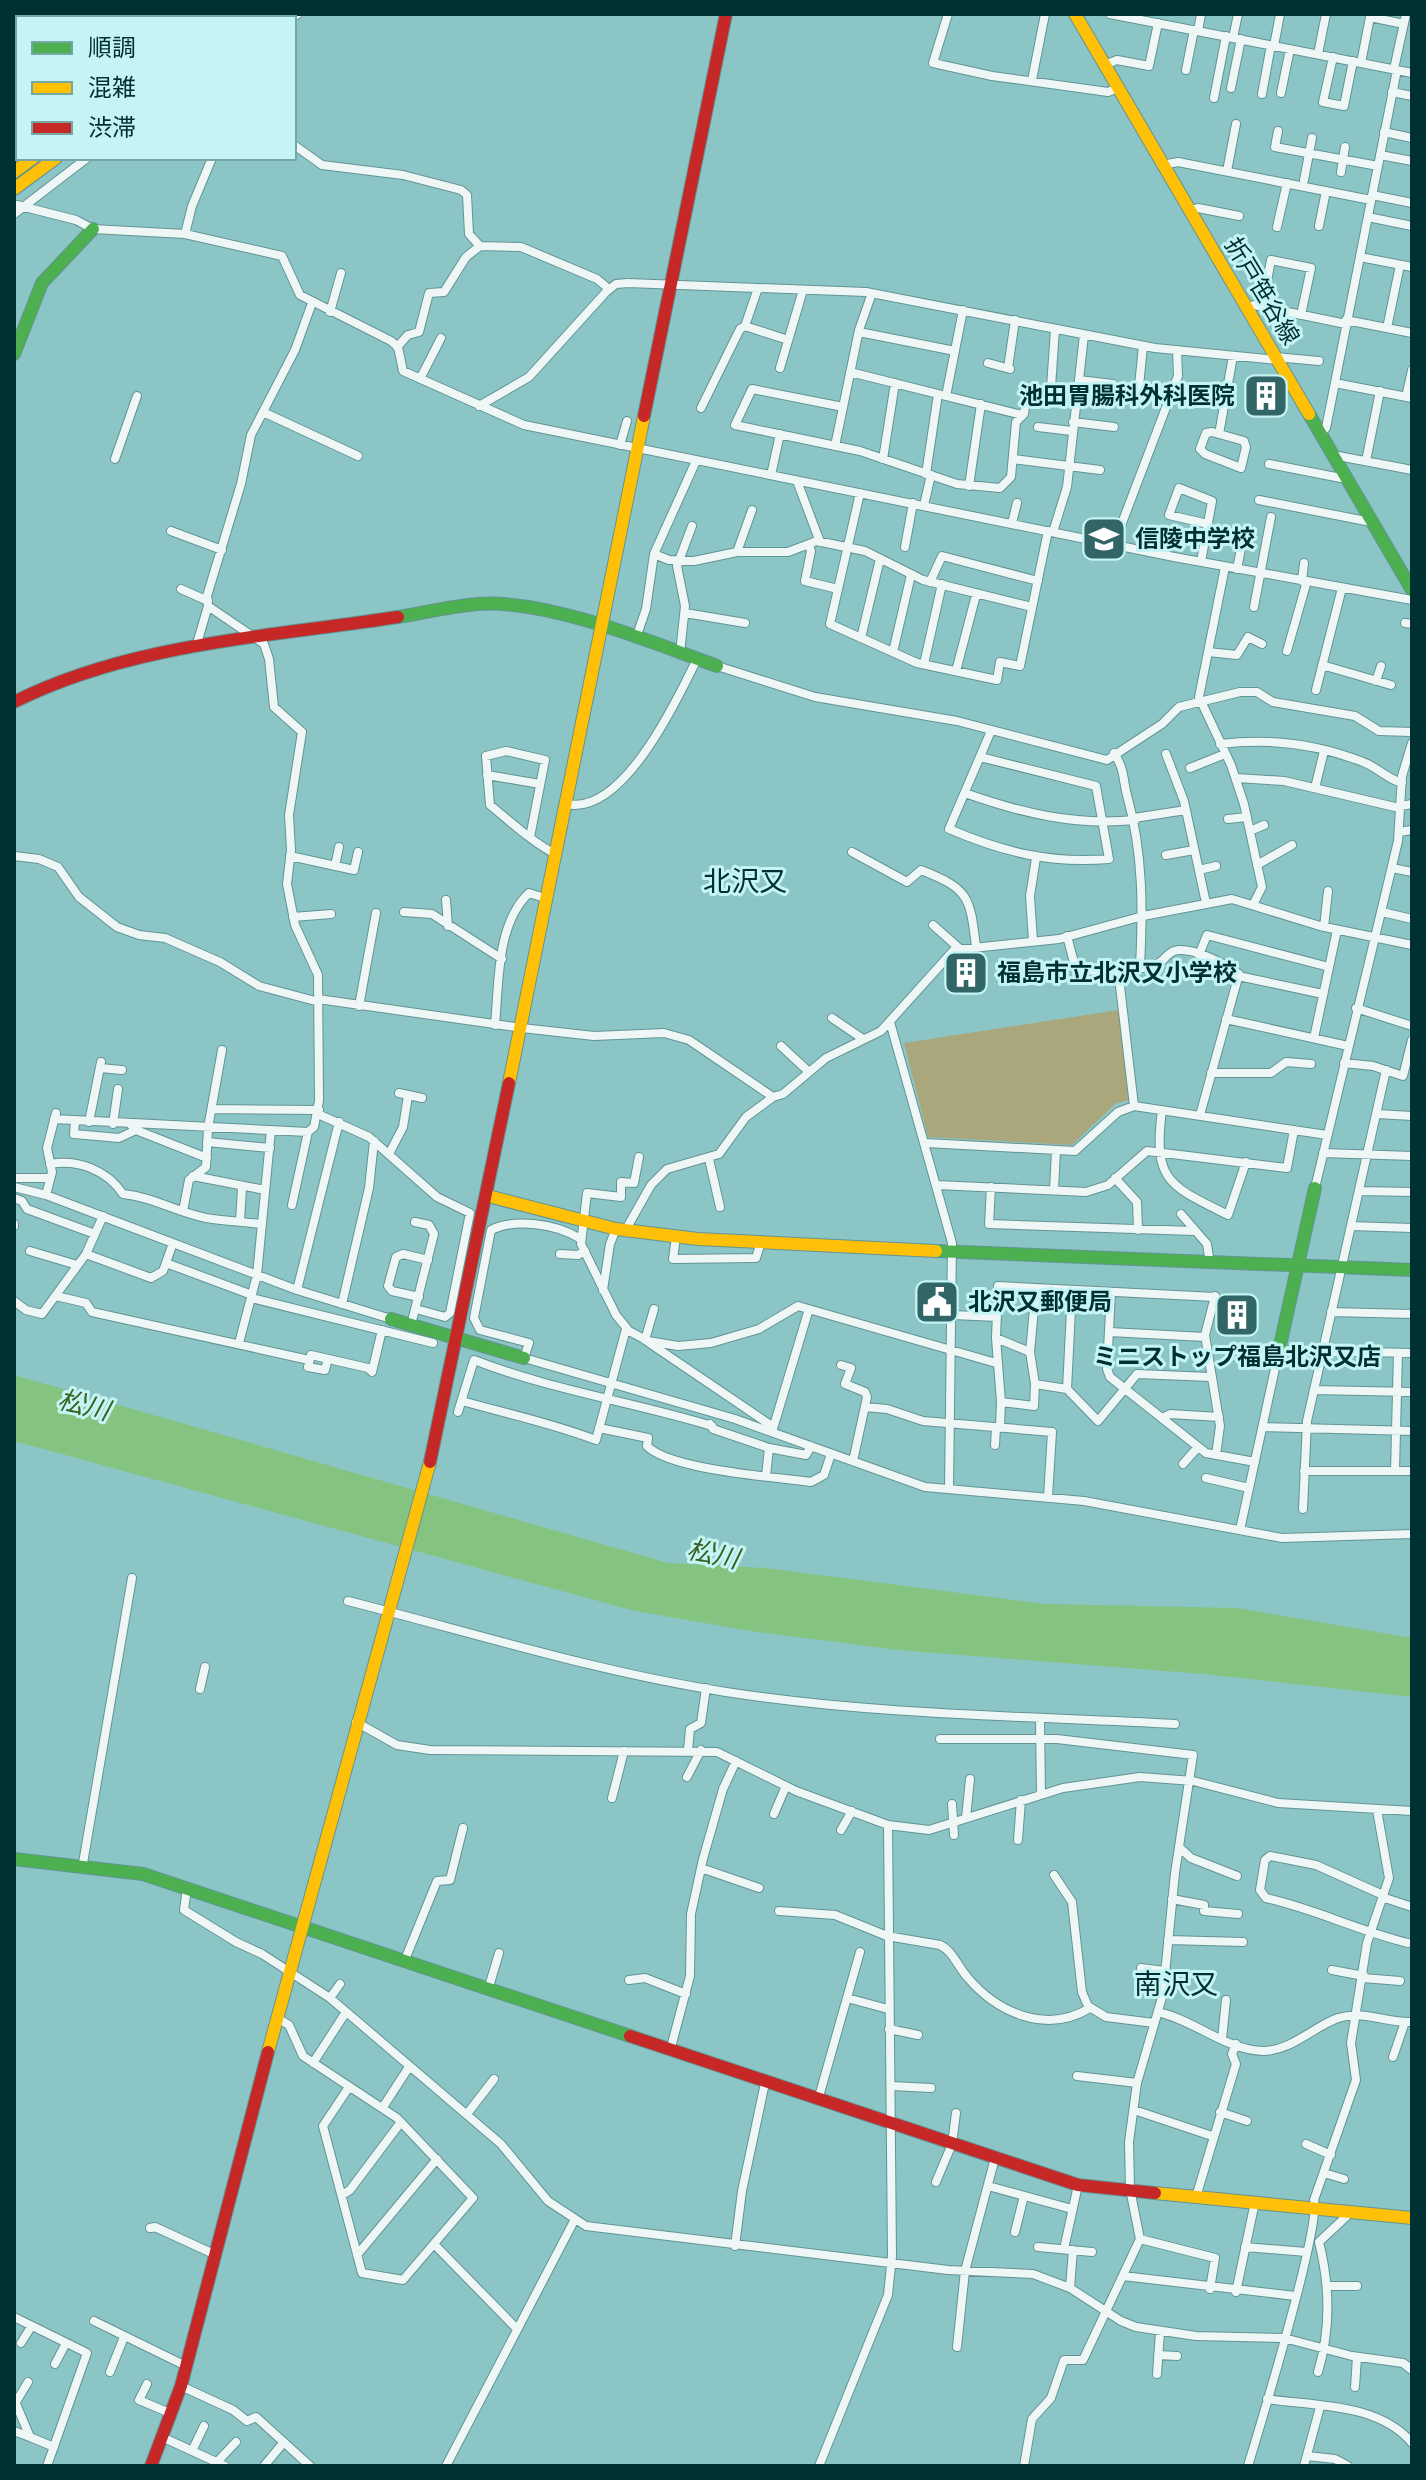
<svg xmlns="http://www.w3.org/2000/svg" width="1426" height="2480" viewBox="0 0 1426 2480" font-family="Literata,'Noto Sans JP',serif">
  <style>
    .pitch { fill: #a9a77b }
    .water { fill: #84c480 }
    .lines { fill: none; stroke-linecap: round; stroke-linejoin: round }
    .street-casing { stroke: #639494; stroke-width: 10 }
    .fast-casing { stroke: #639494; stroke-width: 14 }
    .slow-casing { stroke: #639494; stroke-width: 14 }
    .jam-casing { stroke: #639494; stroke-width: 14 }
    .street { stroke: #eef6f6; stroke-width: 8 }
    .fast { stroke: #4caf50; stroke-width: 12 }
    .slow { stroke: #ffc107; stroke-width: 12 }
    .jam { stroke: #c62828; stroke-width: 12 }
    .labels { text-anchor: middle; stroke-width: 6; stroke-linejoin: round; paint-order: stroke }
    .street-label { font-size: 24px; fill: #003132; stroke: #c4f4f4 }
    .poi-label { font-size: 24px; font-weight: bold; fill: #003132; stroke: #c4f4f4; text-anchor: start }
    .water-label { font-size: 26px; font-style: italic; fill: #376120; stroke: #c4f4f4 }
    .quarter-label { font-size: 28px; fill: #003132; stroke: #c4f4f4 }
  </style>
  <rect width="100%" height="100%" fill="#8cc5c6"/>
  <path class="pitch" d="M1119,1010L1132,1099L1115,1104L1072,1145L928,1137L904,1043Z"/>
  <path class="water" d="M14,1375L668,1563L766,1568L1046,1604L1237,1608L1412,1638V1697L1203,1674L898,1650L751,1631L635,1611L14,1441Z"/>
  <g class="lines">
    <g class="street-casing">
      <path id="street" d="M70,14L83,18
        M948,14L933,63L992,76L1108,92L1118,88
        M1110,14L1412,73
        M200,18L210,14
        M291,18L298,14
        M1198,31L1201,14
        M1233,38L1238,14
        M1274,46L1280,14
        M1318,54L1326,14
        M1333,57L1323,102L1344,106L1353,61
        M1361,63L1370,17L1404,24
        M1104,65L1117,60L1149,66L1158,23
        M1394,69L1406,14
        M1186,70L1194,30
        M1032,80L1045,14
        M1231,88L1241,39
        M1392,92L1412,96
        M1281,93L1290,49
        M1262,94L1271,45
        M1214,98L1226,36
        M1278,131L1275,147L1378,166
        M1384,132L1412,138
        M294,145L322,165L403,175L461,190L467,195L469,234L480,246L521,247L597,279L609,289
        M14,150L18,147
        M1380,155L1412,161
        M1162,165L1178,162L1371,200
        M1227,171L1236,124
        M1341,172L1345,147
        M1304,180L1312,138
        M1372,195L1412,203
        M17,205L76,220L93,229L185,234L282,256L300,295L391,341L398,347L403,371L524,425L1174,557L1412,600
        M1189,211L1198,208L1239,216
        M14,214L87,158
        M1368,217L1412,226
        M1319,226L1326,191
        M1277,227L1287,183
        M185,234L192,206L212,158
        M1360,257L1412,267
        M1262,307L1271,260L1311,268L1301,315
        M1246,308L1254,305L1346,324
        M330,312L341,273
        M1346,320L1412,333
        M745,326L758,288
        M1387,328L1400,265
        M859,332L955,351
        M397,347L408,335L419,332L429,293L444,292L466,257L480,246
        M1275,357L1319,361
        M988,363L1010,369
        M780,368L803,290
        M1008,368L1015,320
        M850,372L1022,415
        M420,379L441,338
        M1079,380L1113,384
        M1335,383L1412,398
        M946,396L963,310
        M1138,396L1143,346
        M1406,397L1412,370
        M479,406L529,377L606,292L616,284L628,283L866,292L1155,348L1277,360
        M843,407L752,389L735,425L860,451L957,484L1000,488L1011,477L1016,422L1024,414L1026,400L1050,402L1055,329
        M701,408L740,329L745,326L788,340
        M263,412L358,456
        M1073,422L1114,427
        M1038,427L1072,431
        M1212,432L1244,441L1246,447L1241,468L1205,454L1200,449L1206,433Z
        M1219,434L1233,356
        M1320,434L1326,428L1397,70
        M620,445L627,421
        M835,446L859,330L872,293
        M1333,455L1412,470
        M115,459L137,396
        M883,459L895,383
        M1013,459L1100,470
        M1366,461L1380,391
        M1269,464L1346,479
        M926,474L938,394
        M771,475L780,434
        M797,481L820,542
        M969,486L981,404
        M860,493L830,624L917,663L997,680L1000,662L1020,666L1048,531
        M1259,500L1371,522
        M924,505L931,475
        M1012,523L1017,503
        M171,531L222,550
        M1053,532L1067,487L1084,335
        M809,544L811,551L805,581L838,589
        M1114,544L1178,376L1177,350
        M905,547L913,503
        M737,552L752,510
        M654,554L669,560L694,561L737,552H788L817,541L865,551L923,580L1032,607
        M1201,562L1212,501L1179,488L1169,515L1208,524
        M1225,567L1199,697L1231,765L1244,804L1262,887L1254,903
        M1237,569L1243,538
        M1302,581L1304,563
        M930,582L942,556L1038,581
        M181,589L208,601
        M1254,607L1271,517
        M685,613L745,623
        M1405,623L1412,624
        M636,638L646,609L654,554L696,461
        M861,638L880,559
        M196,647L208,606
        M1287,651L1307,581
        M893,652L911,575
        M1208,652L1237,655L1248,637L1262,644
        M680,653L685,606L677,566L692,526
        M924,664L942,584
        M1322,665L1391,685
        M717,666L815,697L957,721L1107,760L1162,724L1179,707L1240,692H1257L1273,702L1355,716L1379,731L1412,732
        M956,671L976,595
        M1376,681L1381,666
        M1316,690L1342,588
        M1220,744C1268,738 1317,744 1363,762C1377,767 1387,779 1402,783
        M1114,753C1126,772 1122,779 1128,799C1143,854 1143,909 1140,966
        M1166,754L1184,801L1206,903
        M980,757L1096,786L1109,859C1050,864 1003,852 949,829L991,731
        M1190,768L1225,754
        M487,775L540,784
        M1236,778L1284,781L1395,807L1412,804
        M1315,788L1324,751
        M965,793C1021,813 1075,826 1135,820
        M567,804C623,816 677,700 697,659
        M1134,818L1186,810
        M1228,819L1247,817
        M1250,831L1264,825
        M1399,832L1412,830
        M530,837L545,760L506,751L486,756L490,805C512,823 532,842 557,855
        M852,852L907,882L921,870C969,889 970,896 976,947
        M1166,855L1194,850
        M14,856L39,859L58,867L79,897L117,927L139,935L165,938L220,962L259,986L319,1002
        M290,856L354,870L358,852
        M1257,865L1292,845
        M335,866L339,847
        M1392,868L1412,872
        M1199,870L1216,866
        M446,900L448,926
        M404,912L432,914L502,959
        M1382,912L1412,919
        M293,917L331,914
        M933,925L960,949
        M1324,927L1328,891
        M1067,936L1076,970C1101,971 1136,973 1159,963C1164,960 1168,953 1174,951C1191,946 1226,964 1239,974L1200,1115
        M1033,941L1030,896L1036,858
        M1199,955L1207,935L1329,967
        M1118,969L1134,1106
        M1238,976L1323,994
        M318,999L522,1028L594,1036L664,1033L689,1040L773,1097L783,1094L826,1058L881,1031L954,950L1059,939L1143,916L1232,899L1320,926L1412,945
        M359,1006L376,913
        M1356,1008L1412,1026
        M832,1018L863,1039
        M1226,1019L1348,1046
        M890,1022L952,1243L949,1489
        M495,1025C499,984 496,924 529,893L548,899
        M1314,1038L1337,930
        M781,1046L808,1071
        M1344,1063L1373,1066L1403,1076L1412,1040
        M100,1068L122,1070
        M1211,1073H1271L1286,1062L1311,1064
        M399,1093L422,1098
        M212,1109L319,1110
        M1162,1110C1153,1181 1168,1185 1228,1215L1246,1162
        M318,1114L369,1137L437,1197L470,1213L450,1313L445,1317L416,1309
        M1377,1114L1412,1116
        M54,1119L308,1132
        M75,1121L74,1134L119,1138L136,1130
        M89,1122L101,1062
        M113,1124L118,1089
        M131,1125L136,1130L207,1158
        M207,1142L270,1148
        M926,1143L1075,1151L1118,1112L1134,1106L1327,1135
        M1323,1153L1412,1156
        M389,1154L403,1127L408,1096
        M639,1157L634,1183L621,1182V1197L587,1193L581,1244L616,1315L629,1331L648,1341L678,1346L711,1343L759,1329L798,1306L996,1363
        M709,1159L720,1207
        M50,1164C78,1159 107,1170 123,1194C153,1197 176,1212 206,1218C224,1221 244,1222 262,1224
        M193,1176L265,1190
        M14,1178H50
        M1115,1178L1137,1202L1138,1230
        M937,1185L1086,1192L1108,1185L1147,1151L1287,1168L1294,1130
        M14,1187L46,1195L297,1290L391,1319
        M991,1187L989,1224L1194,1231
        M1315,1188L1398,841L1402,776L1412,743
        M1054,1190L1056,1150
        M1359,1191L1412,1192
        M46,1195L52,1172L47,1148L56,1113
        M14,1198L22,1201L27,1209L95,1234
        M292,1205L308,1132L314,1127L319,1101L318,975L295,925L287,884L291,850L289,815L302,732L274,707L269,659L264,644L208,606L207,596L241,484L251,435L295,350L312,303
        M183,1211L189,1180L206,1167L208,1128L222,1050
        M1181,1214L1207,1244L1210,1264
        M240,1221L242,1188
        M14,1224V1226
        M1351,1226L1412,1228
        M625,1231L651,1185L667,1169L719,1154L746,1117L773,1097
        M676,1237L673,1259L756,1258L761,1242
        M579,1238C556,1224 515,1218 491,1230L474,1318L480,1330L529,1343L524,1358L735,1419L925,1487L1084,1501L1282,1538L1412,1534
        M30,1251L77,1265
        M86,1254L151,1278L163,1271L173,1243
        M560,1254L578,1255L585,1251
        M166,1263L252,1295
        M297,1290L339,1122
        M603,1290L610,1244L616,1229
        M1111,1292L1107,1369L1110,1377L1206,1453L1255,1462
        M56,1296L86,1303L92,1312L309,1360
        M1215,1296L1205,1335L1220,1426L1216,1455
        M419,1297L392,1291L388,1286L396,1257L403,1254L428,1260
        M251,1298L433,1343
        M14,1301L26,1310L42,1314L86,1254L103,1216
        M342,1304L369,1188L374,1141
        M1331,1312L1412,1314
        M953,1315L997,1317
        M411,1325L434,1234L429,1225L415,1222
        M1109,1332L1205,1337
        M996,1338L1001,1402L1034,1406L1035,1384L1030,1352L996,1338L998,1286L1215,1297
        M645,1340L654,1309
        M648,1342L769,1424L772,1432
        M239,1343L257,1275L271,1130
        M1235,1350L1278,1361
        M1030,1352L1036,1288
        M328,1359L325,1370L308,1367L311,1355L368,1368L372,1372L382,1330
        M841,1365L851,1368L845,1384L865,1392L867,1397L853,1461
        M1035,1384L1067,1389L1098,1421L1137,1374L1210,1377
        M1067,1389L1072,1290
        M1314,1390L1412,1392
        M462,1401C508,1414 552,1423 596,1440L626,1329
        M865,1407L887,1409L923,1421L1052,1432L1048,1497
        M458,1412L474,1360C551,1390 633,1402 712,1426
        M1162,1418L1170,1414L1219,1417
        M710,1424L713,1429L769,1448L806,1455L811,1446
        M1263,1427L1412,1431
        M599,1428L648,1438L647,1446C670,1470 775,1477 811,1482L824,1475L831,1454
        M1000,1428L1001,1402
        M772,1432L809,1309
        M995,1445L996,1427
        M1183,1464L1198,1447
        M1304,1471H1412
        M1395,1471L1398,1353
        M766,1476L769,1448
        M1206,1478L1249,1488
        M1303,1509L1307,1421L1386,1070
        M1240,1530L1279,1350L1412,1353
        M348,1601C474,1633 597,1672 726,1692C875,1715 1024,1716 1175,1724
        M200,1689L205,1667
        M1040,1720L1041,1794
        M356,1722L397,1745L430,1750L717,1752L796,1791L888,1825L892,2256L888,2295L819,2466
        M940,1739H1057L1193,1755L1175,1873L1163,1994L1137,2083L1129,2142L1130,2189L1140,2239L1083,2360H1064L1051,2398L1032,2419L1024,2466
        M688,1750L690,1729L701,1723L706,1688
        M687,1777L701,1750
        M612,1798L624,1751
        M952,1804L954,1835
        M774,1814L786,1786
        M966,1818L970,1779
        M888,1825L929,1830L1063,1788L1140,1777L1193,1781L1278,1803L1412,1811
        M841,1830L852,1811
        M1018,1840L1021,1800
        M1180,1848L1191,1858L1237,1876
        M701,1868L759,1888
        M82,1869L132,1578
        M1054,1875L1072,1902L1082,1992L1088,2006L1106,2017L1154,2023
        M187,1888L184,1910L236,1942L262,1954L330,1998L501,2144L548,2201L586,2226L948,2270L1033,2274L1070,2288L1121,2321L1136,2327L1196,2336L1284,2338L1352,2356L1403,2363L1412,2370
        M1383,1895L1316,1865L1270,1856L1265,1860L1260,1890L1266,1898C1315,1909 1359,1931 1408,1943
        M1382,1897L1412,1907
        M1172,1899L1204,1905V1911L1238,1914
        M779,1911L835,1915L887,1936L940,1945C953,1951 958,1967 968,1978C999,2014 1047,2034 1090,2008
        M1168,1940L1243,1942
        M404,1962L437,1881L450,1880L463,1828
        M1141,1968L1165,1971
        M1332,1970L1364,1976
        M1363,1978L1400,1981
        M629,1980L645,1978L686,1994
        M488,1990L499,1953
        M330,1998L340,1984
        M847,1998L888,2009
        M1158,2012C1194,2020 1226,2050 1263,2051C1291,2051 1313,2027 1338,2018C1363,2010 1387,2023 1412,2022
        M277,2018L289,2025L303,2056L397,2118L473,2198L403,2280L362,2273L323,2126L349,2087
        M889,2029L918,2035
        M1222,2039L1226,2000
        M670,2051L690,1976L691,1914L703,1859L723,1789L736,1761
        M1393,2057L1405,2022
        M313,2063L346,2012
        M1077,2076L1137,2083
        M891,2086L931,2088
        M818,2100L860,1952
        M383,2107L409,2067
        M1134,2110L1212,2136
        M1220,2112L1247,2121
        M467,2114L494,2079
        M1306,2144L1331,2155
        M1324,2173L1344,2179
        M936,2182L952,2144L956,2113
        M988,2186L1072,2209
        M342,2195L350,2190L401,2122
        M1196,2197L1236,2064L1232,2054L1236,2044
        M150,2228L155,2227L216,2255
        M1015,2232L1024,2196
        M1140,2239L1215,2258L1210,2289
        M434,2244L517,2329
        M735,2246L742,2191L765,2083
        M1038,2247L1092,2252
        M1245,2247L1306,2252
        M1064,2249L1078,2185
        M357,2255L437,2159
        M1123,2276L1295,2296
        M1327,2286H1357
        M1070,2288L1073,2250
        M1236,2292L1255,2202
        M14,2317L87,2353L47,2466
        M94,2321L186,2366
        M21,2343L31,2327
        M957,2347L965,2271L995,2158
        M1158,2355L1177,2356
        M55,2364L65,2345
        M110,2372L124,2337
        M1318,2372C1331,2329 1330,2286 1319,2242L1351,2212
        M1157,2374L1160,2332
        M147,2384L139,2400L172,2414
        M181,2386L233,2410L247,2421L256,2417L310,2466
        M1355,2387L1357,2357
        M14,2399L30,2437L54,2447
        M1267,2399C1315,2406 1379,2403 1412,2443
        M16,2402L28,2382
        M14,2431L30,2437
        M164,2438L225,2466
        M192,2451L204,2426
        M1307,2456L1335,2459L1348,2466
        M217,2462L236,2442
        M264,2466L284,2442
        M446,2466L574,2221
        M1248,2466C1260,2426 1321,2227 1314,2200L1356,2080L1351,2043L1367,1943L1389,1878L1377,1810
        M1304,2466L1320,2407"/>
    </g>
    <g class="fast-casing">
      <path id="fast" d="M232,18L238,14
        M14,354L42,283L93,229
        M1309,414L1412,590
        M398,617C424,613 451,606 478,604C548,599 651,642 717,666
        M936,1251L1412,1270
        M391,1319L524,1358
        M1279,1350L1315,1188
        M14,1859L143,1874L630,2036"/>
    </g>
    <g class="slow-casing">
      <path id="slow" d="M1075,14L1309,414
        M257,18L263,14
        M14,172L33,158
        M14,189L56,158
        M509,1083L644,416
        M488,1196L616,1229L698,1239L936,1251
        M268,2052L430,1462
        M1155,2193L1412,2218"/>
    </g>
    <g class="jam-casing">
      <path id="jam" d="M644,416L726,14
        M14,702C132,643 269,637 398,617
        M430,1462L509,1083
        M630,2036L1078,2185L1155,2193
        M151,2466L181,2386L268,2052"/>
    </g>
    <use href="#street" class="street"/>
    <use href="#fast" class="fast"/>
    <use href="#slow" class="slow"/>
    <use href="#jam" class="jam"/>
  </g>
  <defs>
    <g id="building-square" transform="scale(2.3)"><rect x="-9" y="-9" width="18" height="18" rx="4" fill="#316566" stroke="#c4f4f4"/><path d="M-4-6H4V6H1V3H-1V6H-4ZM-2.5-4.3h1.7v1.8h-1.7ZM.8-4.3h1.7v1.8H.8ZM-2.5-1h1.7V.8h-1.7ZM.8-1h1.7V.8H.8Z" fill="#fff"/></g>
    <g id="school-square" transform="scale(2.3)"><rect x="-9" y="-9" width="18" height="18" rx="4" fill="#316566" stroke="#c4f4f4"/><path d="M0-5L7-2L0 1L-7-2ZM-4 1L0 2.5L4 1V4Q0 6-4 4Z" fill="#fff"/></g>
    <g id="civic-square" transform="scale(2.3)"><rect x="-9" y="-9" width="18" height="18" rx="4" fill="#316566" stroke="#c4f4f4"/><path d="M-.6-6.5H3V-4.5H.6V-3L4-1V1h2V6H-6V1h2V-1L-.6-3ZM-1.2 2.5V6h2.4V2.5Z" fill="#fff"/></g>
  </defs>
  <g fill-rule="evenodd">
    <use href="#building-square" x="1266" y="396"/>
    <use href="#school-square" x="1104" y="539"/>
    <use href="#building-square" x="966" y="973"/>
    <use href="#civic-square" x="937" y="1302"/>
    <use href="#building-square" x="1237" y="1315"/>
  </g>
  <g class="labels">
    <g class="street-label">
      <text transform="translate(1262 291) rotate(59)" y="8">折戸笹谷線</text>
    </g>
    <g class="poi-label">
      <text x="1235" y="404" text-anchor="end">池田胃腸科外科医院</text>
      <text x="1135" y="547">信陵中学校</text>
      <text x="997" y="981">福島市立北沢又小学校</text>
      <text x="968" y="1310">北沢又郵便局</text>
      <text x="1237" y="1365" text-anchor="middle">ミニストップ福島北沢又店</text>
    </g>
    <g class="water-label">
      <text transform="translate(84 1405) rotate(14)" y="9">松川</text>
      <text transform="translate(713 1554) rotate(12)" y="9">松川</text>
    </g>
    <g class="quarter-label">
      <text x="745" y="891">北沢又</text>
      <text x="1176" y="1994">南沢又</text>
    </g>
  </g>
  <rect width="1426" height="2480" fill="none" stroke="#003132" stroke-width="32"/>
  <rect x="16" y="16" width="280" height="144" fill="#c4f4f4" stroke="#76a6a6" stroke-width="2"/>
  <rect x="32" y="42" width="40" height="12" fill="#4caf50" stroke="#76a6a6" stroke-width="2"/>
  <text x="88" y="56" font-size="24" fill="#003132">順調</text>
  <rect x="32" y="82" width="40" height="12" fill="#ffc107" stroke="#76a6a6" stroke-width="2"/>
  <text x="88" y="96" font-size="24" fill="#003132">混雑</text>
  <rect x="32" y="122" width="40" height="12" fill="#c62828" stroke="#76a6a6" stroke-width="2"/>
  <text x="88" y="136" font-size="24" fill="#003132">渋滞</text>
</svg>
